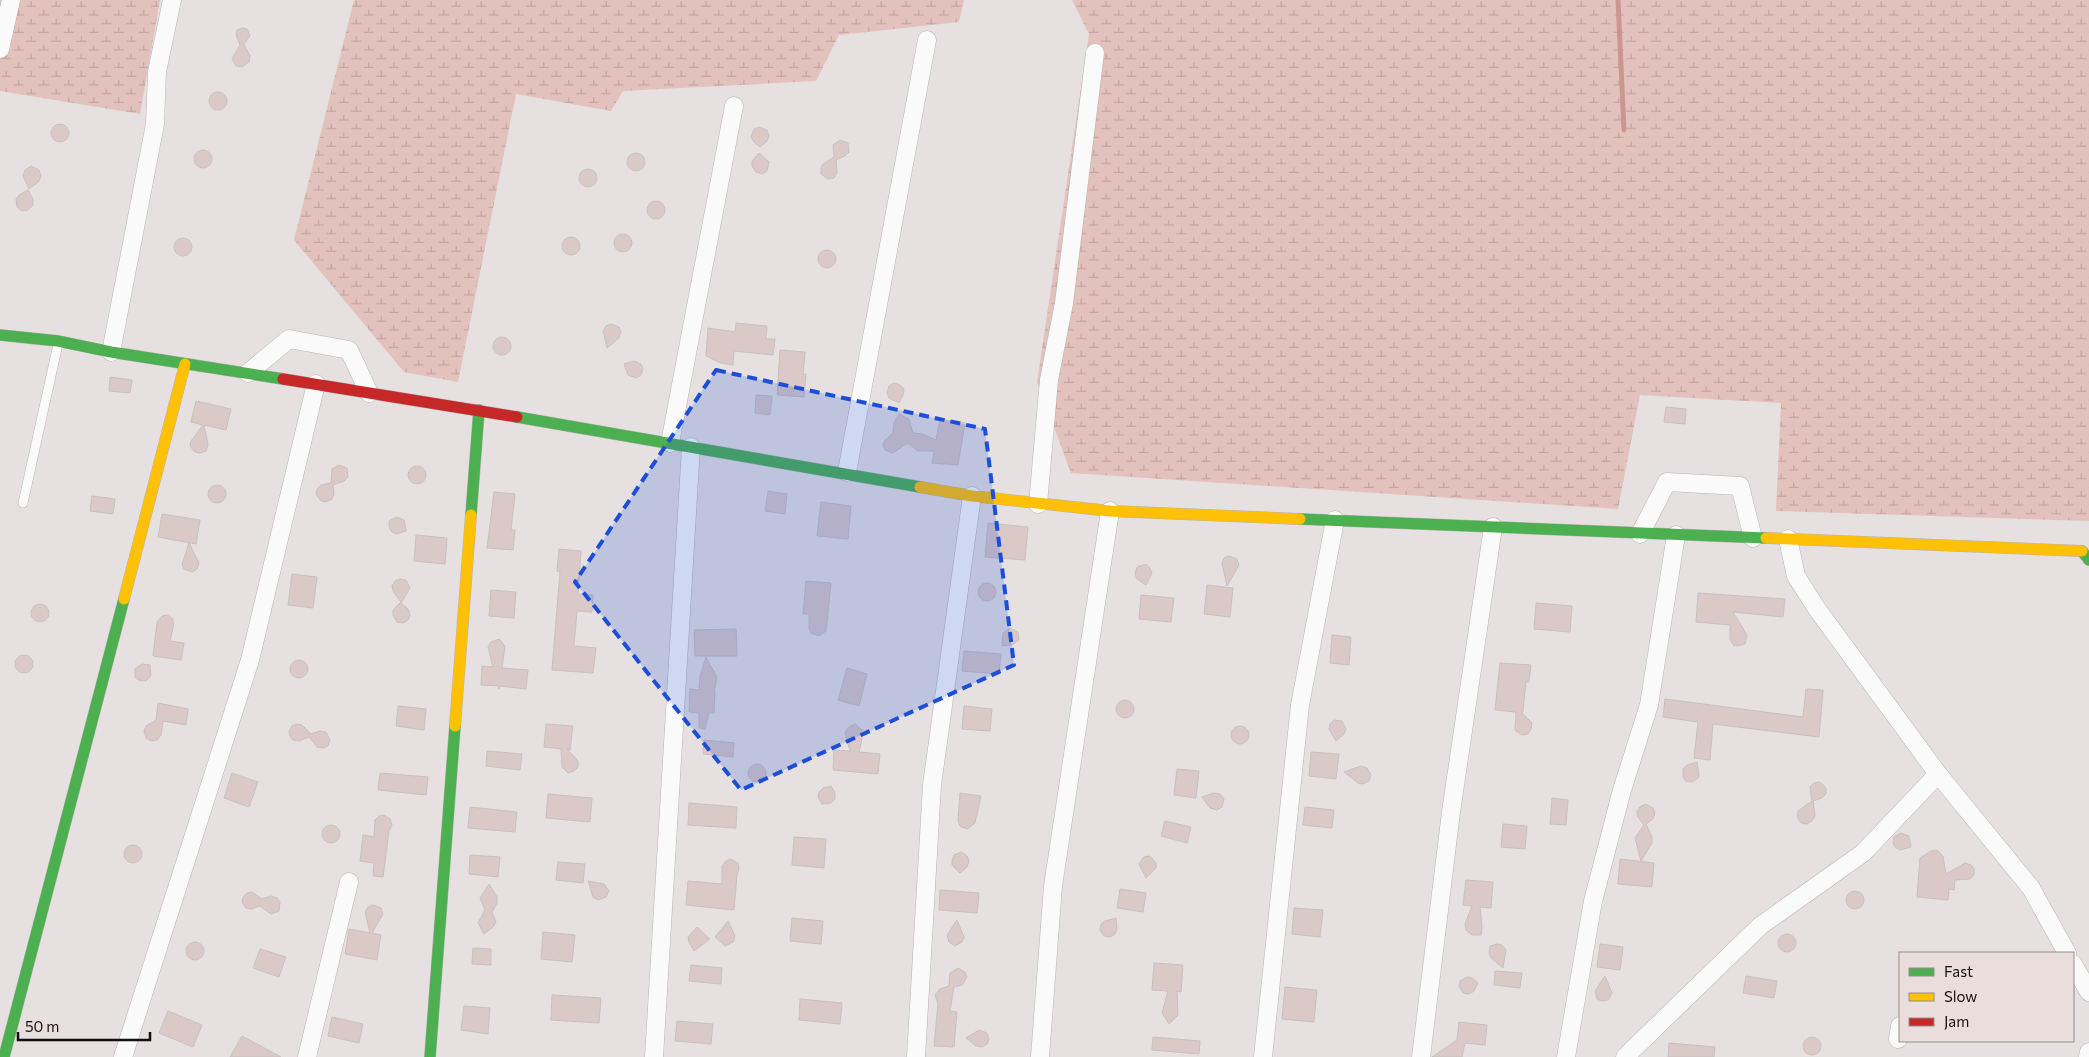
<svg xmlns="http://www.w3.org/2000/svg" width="2089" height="1057" viewBox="0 0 2089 1057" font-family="Commissioner,sans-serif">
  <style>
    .wetland { fill: url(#wetland-marsh) }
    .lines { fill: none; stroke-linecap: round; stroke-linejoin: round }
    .stream { stroke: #cb968f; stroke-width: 5 }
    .building { fill: #dbc9c7; stroke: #c6c1c1 }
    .lane-casing { stroke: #b8b3b3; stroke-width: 10 }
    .street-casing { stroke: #b8b3b3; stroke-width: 19 }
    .fast-casing { stroke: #b8b3b3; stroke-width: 12 }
    .slow-casing { stroke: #b8b3b3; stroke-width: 12 }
    .jam-casing { stroke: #b8b3b3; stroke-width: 12 }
    .lane { stroke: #fbfafa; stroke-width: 9 }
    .street { stroke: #fbfafa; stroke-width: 18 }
    .fast { stroke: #4caf50; stroke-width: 11 }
    .slow { stroke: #ffc107; stroke-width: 11 }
    .jam { stroke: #c62828; stroke-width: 11 }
    .marked { fill: #1d4ed8; fill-opacity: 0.2; stroke: #1d4ed8; stroke-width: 4; stroke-dasharray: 10 6; stroke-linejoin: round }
  </style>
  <defs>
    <pattern id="wetland-marsh" width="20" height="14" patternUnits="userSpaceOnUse" patternTransform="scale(1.25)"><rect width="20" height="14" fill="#e3c2bd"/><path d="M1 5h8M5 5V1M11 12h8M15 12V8" fill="none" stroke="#c2a6a1"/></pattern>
  </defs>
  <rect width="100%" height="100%" fill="#e6e0e0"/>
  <path class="wetland" d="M0,0H160L140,114L0,91Z
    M354,0H964L959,22L839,35L816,81L623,91L611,111L516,94L458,382L404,372L294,240Z
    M1072,0H2089V521L1776,511L1781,403L1640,395L1618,509L1071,473L1037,382L1089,34Z"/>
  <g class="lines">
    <path class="stream" d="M1618,0L1624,130"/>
  </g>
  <path class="building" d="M242,28L247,29L250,36L244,44L250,56L249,62L242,67L236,66L232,59L240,45L236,34L237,30Z
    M209 101a9 9 0 1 1 18 0a9 9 0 1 1-18 0Z
    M51 133a9 9 0 1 1 18 0a9 9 0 1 1-18 0Z
    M759,127L767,130L769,136L767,141L760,147L754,142L751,137L754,129Z
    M840,140L848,143L849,152L845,156L836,160L837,173L834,178L828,179L821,174V168L823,164L834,157L833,145Z
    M194 159a9 9 0 1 1 18 0a9 9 0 1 1-18 0Z
    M759,153L769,162L767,171L762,174L756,172L752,166V161Z
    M627 162a9 9 0 1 1 18 0a9 9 0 1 1-18 0Z
    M31,166L39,170L41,176L39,181L29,189L23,176L25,170Z
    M579 178a9 9 0 1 1 18 0a9 9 0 1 1-18 0Z
    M28,190L33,199V205L28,210L22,211L17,207L16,199L19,195Z
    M647 210a9 9 0 1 1 18 0a9 9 0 1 1-18 0Z
    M614 243a9 9 0 1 1 18 0a9 9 0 1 1-18 0Z
    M562 246a9 9 0 1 1 18 0a9 9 0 1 1-18 0Z
    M174 247a9 9 0 1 1 18 0a9 9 0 1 1-18 0Z
    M818 259a9 9 0 1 1 18 0a9 9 0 1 1-18 0Z
    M736,323L767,326L766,339H775L773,355L734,351L733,365L721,363L706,356L708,328L735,332Z
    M611,324L619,327L621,332L619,338L607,348L603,331L606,326Z
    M493 346a9 9 0 1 1 18 0a9 9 0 1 1-18 0Z
    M780,350L805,352L803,374H806L804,397L777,395Z
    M634,361L641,364L643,369L641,375L636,378L628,375L624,364Z
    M110,377L132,380L130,393L109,391Z
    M894,383L900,385L904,389L903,395L899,403L889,398L887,393L889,386Z
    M756,395L772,396L770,415L755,413Z
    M196,401L231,409L226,430L204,425L208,445L206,451L200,453L195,452L190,446L191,441L203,425L191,422Z
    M1666,407L1686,409L1685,424L1664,422Z
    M899,414L909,419L913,433L922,434L936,440L940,419L965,423L958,465L932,463L934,451H918L908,443L893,453L885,450L883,446L884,441L893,433L894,423Z
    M339,465L347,468L348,477L344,481L333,485L334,494L332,499L326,502L321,501L316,494L317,489L321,485L331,483L332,469Z
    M408 475a9 9 0 1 1 18 0a9 9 0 1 1-18 0Z
    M208 494a9 9 0 1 1 18 0a9 9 0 1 1-18 0Z
    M768,491L787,494L785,514L765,511Z
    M494,492L515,494L511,530H515L513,550L487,548Z
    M92,496L115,499L113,514L90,511Z
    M821,502L851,506L848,539L817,536Z
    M162,514L200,520L196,544L158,537Z
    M396,517L404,520L406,531L396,534L391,531L389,526V521Z
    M988,523L1028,527L1025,560L985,557Z
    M416,535L447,538L445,564L414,561Z
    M189,543L199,563L197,569L192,572L184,569L182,564Z
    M559,549L581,551L578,594L593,595L592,612L577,611L574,646L596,648L593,673L552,670L560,572L557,571Z
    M1229,556L1237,559L1239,565L1227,586L1222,563L1224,558Z
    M1146,564L1150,568L1152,573L1146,585L1137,579L1135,574L1137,567Z
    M292,574L317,577L313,608L288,605Z
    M400,579L406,580L410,588L401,603L408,609L410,615L408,620L403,623L397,622L393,615V610L401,602L393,591L392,586L395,581Z
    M806,581L831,583L826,631L819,636L811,633L809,629V614H803Z
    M978 592a9 9 0 1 1 18 0a9 9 0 1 1-18 0Z
    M1207,585L1233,588L1230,617L1204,614Z
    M491,590L516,592L514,618L489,616Z
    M1698,593L1785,599L1783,617L1733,612L1747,635L1745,644L1737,646L1733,645L1730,639V625L1696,622Z
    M1141,595L1174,598L1171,622L1139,619Z
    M1536,603L1572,606L1570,632L1534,629Z
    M31 613a9 9 0 1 1 18 0a9 9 0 1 1-18 0Z
    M167,615L172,618L174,624L170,641L184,643L181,660L153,656L157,622L162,616Z
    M1010,628L1018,632L1019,640L1012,645L1002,646L1003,633Z
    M736,629L737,656H695L694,630Z
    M1332,635L1351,637L1349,665L1330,663Z
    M499,639L505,646L502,668L528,670L526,689L499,686V689L498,686L481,685L482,666L493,667L488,647L491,642Z
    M964,651L1001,654L999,674L962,671Z
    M15 664a9 9 0 1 1 18 0a9 9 0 1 1-18 0Z
    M706,657L717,677L714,692H715L714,713H709L705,729L699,728V713L689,712L690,689L699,690L700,676Z
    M290 669a9 9 0 1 1 18 0a9 9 0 1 1-18 0Z
    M1500,663L1531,665L1529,682H1526L1523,712H1521L1532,723L1531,729L1528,734L1522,735L1515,730L1516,712L1495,710Z
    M142,664L150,665L151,676L146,681L138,680L135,677V669Z
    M847,668L867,674L859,706L838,700Z
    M1806,689L1823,690L1819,737L1713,724L1710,760L1694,758L1698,722L1663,717L1665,699L1803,717Z
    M1116 709a9 9 0 1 1 18 0a9 9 0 1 1-18 0Z
    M158,703L188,709L186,725L163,721L161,735L157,740L151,741L146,738L144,731L146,726L156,720Z
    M398,706L426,709L424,730L396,726Z
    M964,706L992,709L990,731L962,729Z
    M1334,720L1342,721L1346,729L1344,734L1336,741L1329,729L1330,724Z
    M297,724L302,725L311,734L320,731L326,732L330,740L328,746L323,748L317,747L309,737L299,741L293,740L290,736L289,731L292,726Z
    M546,724L573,726L570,750L567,749L578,761V767L574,771L568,773L562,767L561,749L544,747Z
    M855,724L861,729L863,734L859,752L880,754L878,774L833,770L834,750L850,751L845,733L848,728Z
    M1231 735a9 9 0 1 1 18 0a9 9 0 1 1-18 0Z
    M704,740L734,743L733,757L703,754Z
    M487,751L522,754L520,770L486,766Z
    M1311,752L1339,754L1336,779L1309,776Z
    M1697,762L1699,777L1692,782L1686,781L1683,777V769L1687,765Z
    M748 773a9 9 0 1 1 18 0a9 9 0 1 1-18 0Z
    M1361,766L1367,768L1371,775L1369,781L1363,784L1358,783L1344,772Z
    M1177,769L1199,771L1196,798L1174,795Z
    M232,773L258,782L249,807L224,798Z
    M380,773L428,777L426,795L378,790Z
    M1820,782L1826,788V794L1822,798L1813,801L1815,816L1812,821L1807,824L1801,823L1797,817L1798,811L1812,801L1810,787L1814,783Z
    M831,786L835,793V799L831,803L822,804L818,797L819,792L823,788Z
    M960,793L981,796L975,823L967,829L960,826L958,821Z
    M1214,793L1220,794L1224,799L1222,807L1217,810L1210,808L1202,797Z
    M548,794L592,798L590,822L546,818Z
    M1552,798L1568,800L1566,825L1550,824Z
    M689,803L737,807L736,828L688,825Z
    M1645,804L1653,808L1655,813L1653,819L1646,824L1652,837V843L1641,861L1635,838L1644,825L1638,817L1637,811L1640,807Z
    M470,807L517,812L515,832L468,828Z
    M1305,807L1334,810L1332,828L1303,825Z
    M384,815L390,819L392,825L389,831L383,877L373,876L374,863L360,861L363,835L374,837L375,820L379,816Z
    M1165,821L1191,827L1187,843L1161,836Z
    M1503,824L1527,826L1525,849L1501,847Z
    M322 834a9 9 0 1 1 18 0a9 9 0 1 1-18 0Z
    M1901,833L1909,836L1911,847L1900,850L1895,847L1893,842L1894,837Z
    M794,837L826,839L824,868L792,865Z
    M124 854a9 9 0 1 1 18 0a9 9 0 1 1-18 0Z
    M1937,850L1943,856L1946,874L1965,863L1971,865L1974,869V875L1970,879L1955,880L1954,890L1949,889L1948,900L1917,897L1920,858L1931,851Z
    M961,852L967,856L969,861L967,867L960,873L952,865V860L954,855Z
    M470,855L500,857L498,877L469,874Z
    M1150,856L1156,863V868L1146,878L1139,864L1144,857Z
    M730,859L738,863L739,868L737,875L734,910L686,905L688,881L722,884V866L725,862Z
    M1620,859L1654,863L1652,887L1618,884Z
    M558,862L585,864L583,883L556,880Z
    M1466,880L1493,882L1491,908L1480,907L1482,926L1481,935H1472L1466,930L1465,924L1472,906L1463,905Z
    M588,881L604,884L609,891L606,897L598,900L593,897Z
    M489,884L497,897V903L492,912L496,922L493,927L484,934L478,923L485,910L480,898Z
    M1120,889L1146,893L1143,912L1117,908Z
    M940,890L979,893L977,913L939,910Z
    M1846 900a9 9 0 1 1 18 0a9 9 0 1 1-18 0Z
    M252,892L262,899L271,896L277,898L280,902L279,911L271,914L260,906L252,909L246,908L242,902L243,897L247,893Z
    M373,905L381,908L383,914L372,933L381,935L377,960L345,954L349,929L370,933L365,912L368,907Z
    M1294,908L1323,910L1320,937L1292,934Z
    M792,918L823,921L821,944L790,941Z
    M1116,918L1117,929L1115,934L1110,937L1104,936L1100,930L1101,924L1105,921Z
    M957,920L964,937L962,942L955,946L949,942L947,935Z
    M728,921L735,936L733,942L725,946L715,937Z
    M697,927L710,939L694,951L689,942L688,937Z
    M543,932L575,935L572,962L541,959Z
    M1778 943a9 9 0 1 1 18 0a9 9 0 1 1-18 0Z
    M186 951a9 9 0 1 1 18 0a9 9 0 1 1-18 0Z
    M1497,944L1502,945L1506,950L1503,968L1491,958L1489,953L1490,946Z
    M1600,944L1623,947L1620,970L1597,967Z
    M473,948L491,949V965L472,964Z
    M260,949L286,957L279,977L253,968Z
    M1154,963L1183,965L1181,992L1177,991L1178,1015L1169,1024L1162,1013L1168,991L1152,990Z
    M691,965L722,968L721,984L689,981Z
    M958,968L965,972L967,977L962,985L954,987L950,1011L957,1012L954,1047L934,1046L938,1003L935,995L940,989L949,986L950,973Z
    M1495,971L1522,973L1520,988L1494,985Z
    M1605,976L1612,993L1608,1000L1602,1001L1597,999L1595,991Z
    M1746,976L1777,981L1774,998L1743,993Z
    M1467,977L1472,978L1478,983L1474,991L1469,994L1463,993L1459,986L1460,981Z
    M1285,987L1317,990L1314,1022L1282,1019Z
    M552,995L601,998L599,1023L551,1020Z
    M800,999L842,1003L840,1024L799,1020Z
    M464,1006L490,1008L488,1034L461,1030Z
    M168,1011L202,1025L193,1047L159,1033Z
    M332,1017L363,1024L359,1043L328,1036Z
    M677,1021L713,1024L711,1044L675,1041Z
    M1459,1022L1487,1025L1485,1045L1465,1043L1462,1057H1432L1457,1040Z
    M979,1030L987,1033L989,1039L987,1044L982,1047L976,1046L966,1038Z
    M242,1036L281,1057H230Z
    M1153,1037L1200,1041L1199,1054L1152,1050Z
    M1803 1046a9 9 0 1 1 18 0a9 9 0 1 1-18 0Z
    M1669,1043L1715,1047L1714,1057H1668Z"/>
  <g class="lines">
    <g class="lane-casing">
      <path id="lane" d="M23,503L58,344"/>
    </g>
    <g class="street-casing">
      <path id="street" d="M0,49L11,0
        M111,352L155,124L157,72L172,0
        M248,373L289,339L349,350L369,393
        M670,443L734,106
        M847,472L927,40
        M1038,504L1049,380L1064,303L1095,53
        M1640,534L1667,482L1740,486L1753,538
        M1788,539L1796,576L1817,609L1938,774L2031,888L2067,953
        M2073,964L2089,992
        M1898,1039L1900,1026
        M123,1057L250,660L316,384
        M307,1057L349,882
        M654,1057L691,447
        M916,1057L932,785L972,496
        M1040,1057L1053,886L1110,511
        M1263,1057L1300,705L1335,520
        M1421,1057L1451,812L1493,527
        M1566,1057L1593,901L1622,790L1649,705L1676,535
        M1625,1057L1760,926L1863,853L1938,774
        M2088,1057L2089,1052"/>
    </g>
    <g class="fast-casing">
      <path id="fast" d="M0,335L58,341L111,352L283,379
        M517,417L920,487
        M471,515L479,410
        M1300,519L1766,538
        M2082,551L2089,560
        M4,1057L124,599
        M430,1057L455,726"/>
    </g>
    <g class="slow-casing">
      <path id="slow" d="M920,487L972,496L1110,511L1300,519
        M1766,538L2082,551
        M124,599L185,364
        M455,726L471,515"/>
    </g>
    <g class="jam-casing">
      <path id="jam" d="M283,379L517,417"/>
    </g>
    <use href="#lane" class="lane"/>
    <use href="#street" class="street"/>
    <use href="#fast" class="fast"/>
    <use href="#slow" class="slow"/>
    <use href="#jam" class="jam"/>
  </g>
  <path class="marked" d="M716,370L985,429L1014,665L741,790L575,582Z"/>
  <rect x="1899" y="952" width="175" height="90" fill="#eadedc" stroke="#948b8a"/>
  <rect x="1909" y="968" width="25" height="8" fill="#4caf50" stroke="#948b8a"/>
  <text x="1944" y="977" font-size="15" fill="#130f0f">Fast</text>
  <rect x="1909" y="993" width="25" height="8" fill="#ffc107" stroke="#948b8a"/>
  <text x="1944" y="1002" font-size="15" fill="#130f0f">Slow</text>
  <rect x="1909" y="1018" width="25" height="8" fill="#c62828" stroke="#948b8a"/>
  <text x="1944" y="1027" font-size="15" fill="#130f0f">Jam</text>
  <path d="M18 1032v8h132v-8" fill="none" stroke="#130f0f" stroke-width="2.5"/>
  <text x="25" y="1032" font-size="15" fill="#130f0f" stroke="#eadedc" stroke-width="4" paint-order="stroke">50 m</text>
</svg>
